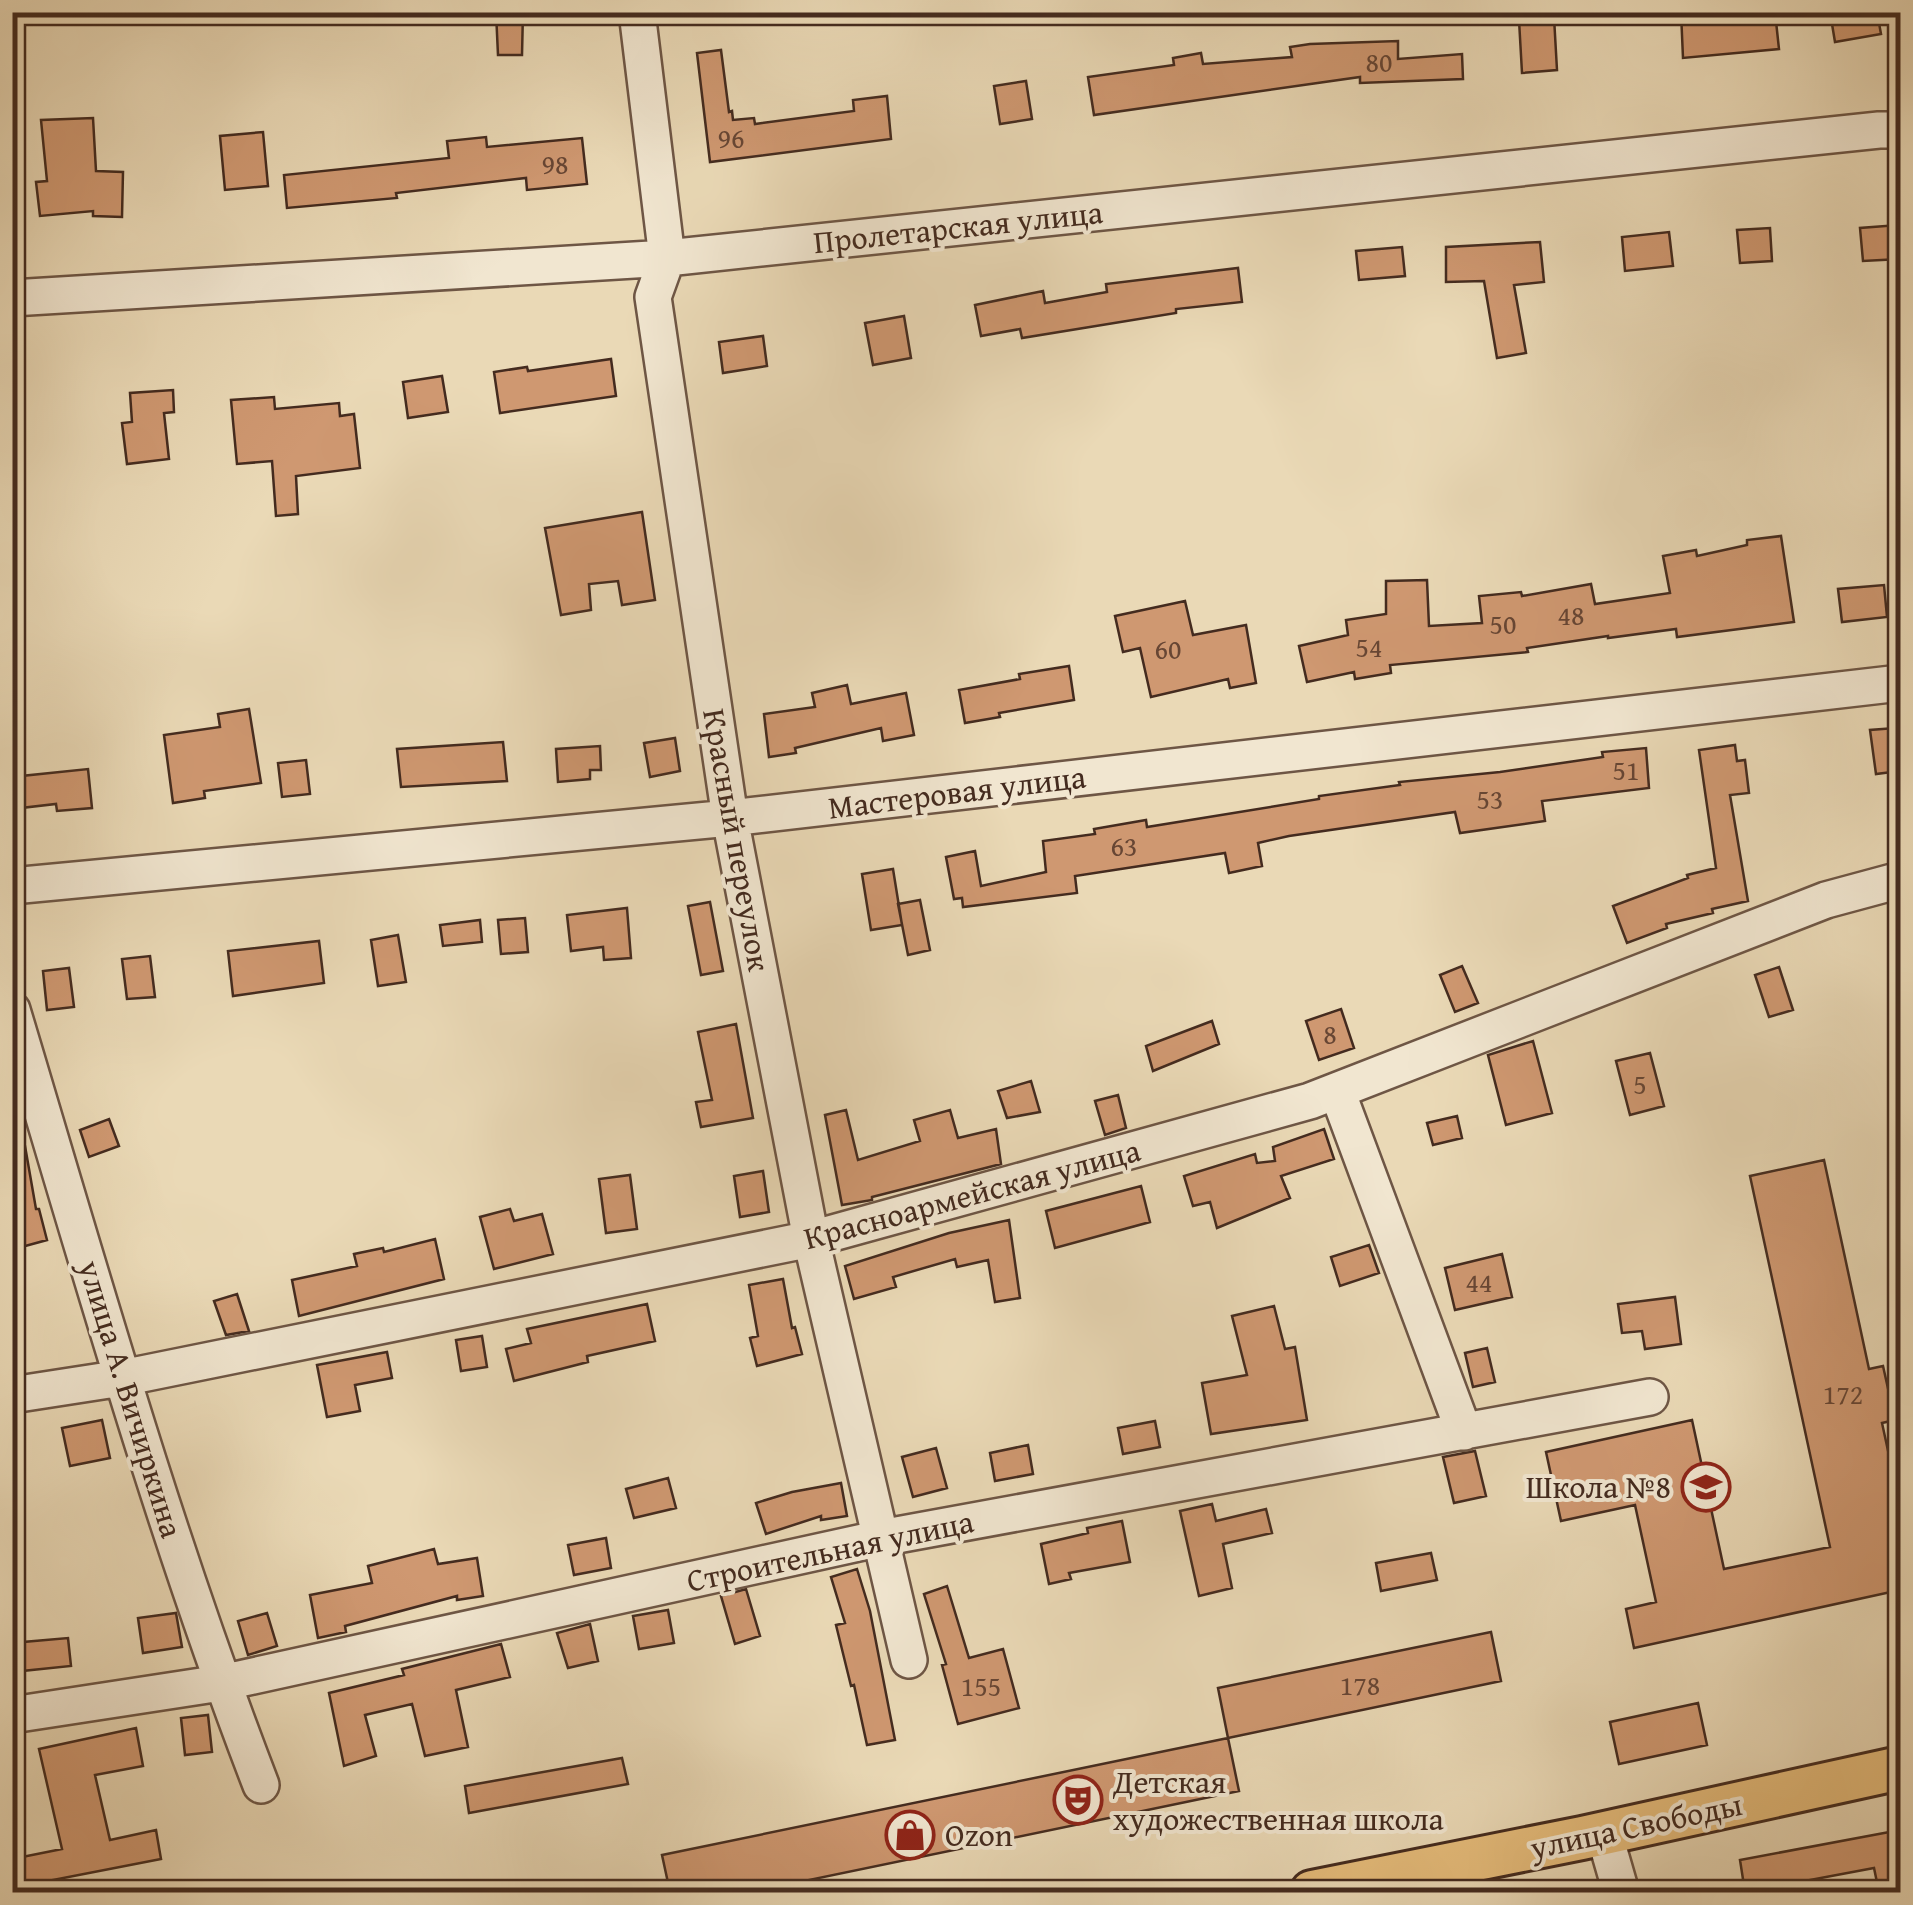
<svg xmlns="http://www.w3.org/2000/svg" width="1913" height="1905" viewBox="0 0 1913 1905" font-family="'Gentium Book Plus',serif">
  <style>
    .building { fill: #cf9871; stroke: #442b1f; stroke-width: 2.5 }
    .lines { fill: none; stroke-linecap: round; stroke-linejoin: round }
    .minor-casing { stroke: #6e5645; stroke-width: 40 }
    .major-casing { stroke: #442b1f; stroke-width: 48 }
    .minor { stroke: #f1e6d0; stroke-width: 35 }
    .major { stroke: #e5bc7b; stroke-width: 42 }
    .labels { text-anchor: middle; stroke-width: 8; stroke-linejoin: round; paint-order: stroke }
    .number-label { font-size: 28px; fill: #674634 }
    .street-label { font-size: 32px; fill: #442b1f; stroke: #f1e6d0 }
    .poi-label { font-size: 32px; fill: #442b1f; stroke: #f1e6d0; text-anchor: start }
  </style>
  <rect width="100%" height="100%" fill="#ead9b6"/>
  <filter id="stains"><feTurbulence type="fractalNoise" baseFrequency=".002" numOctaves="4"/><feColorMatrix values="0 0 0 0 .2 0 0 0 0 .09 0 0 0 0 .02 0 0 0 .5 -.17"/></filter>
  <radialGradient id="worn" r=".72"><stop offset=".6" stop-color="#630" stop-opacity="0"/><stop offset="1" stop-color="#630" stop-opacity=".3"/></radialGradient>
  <path class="building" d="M496,12H523L522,55H498Z
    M1681,12H1775L1779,49L1683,58Z
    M1830,12H1877L1881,34L1835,42Z
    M1554,17L1557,70L1522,73L1519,20Z
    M1398,41V59L1462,54L1463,79L1360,83V77L1094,115L1088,77L1174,65L1173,58L1201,53L1203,64L1292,57L1290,47L1310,44Z
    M721,50L729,112L732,111L733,120L754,118L755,124L854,111L853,100L887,96L891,139L710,162L697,53Z
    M1026,81L1032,119L1000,124L994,86Z
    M93,118L96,171L123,172L122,217L93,216V211L40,216L36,182L47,181L41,120Z
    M263,132L268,186L225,190L220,136Z
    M486,137L487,147L582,138L587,184L527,190L526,178L396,193L397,198L287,208L284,175L449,158L447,141Z
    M1898,225L1900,259L1863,261L1860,228Z
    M1770,228L1772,261L1740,263L1737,230Z
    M1669,232L1673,266L1625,271L1622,237Z
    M1540,242L1544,282L1514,285L1526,353L1497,358L1484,281L1446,282V247Z
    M1402,247L1405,276L1359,280L1356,251Z
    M1238,268L1242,302L1176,309V313L1022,338L1020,329L981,336L975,305L1043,291L1045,303L1107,292L1106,284Z
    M904,316L911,358L873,365L865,323Z
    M763,336L767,366L723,373L719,342Z
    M611,359L616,396L500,413L494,372L527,367L528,371Z
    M442,376L448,412L408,418L403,382Z
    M173,390L174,412L164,413L169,459L127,464L122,423L132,422L130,393Z
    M274,397L275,409L339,403L340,416L354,414L360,468L296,476L298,514L276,516L272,461L237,464L231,400Z
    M642,512L655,600L622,605L618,581L589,584L591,610L561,615L545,528Z
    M1781,536L1794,622L1677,637L1676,629L1608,638V636L1527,648L1528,652L1390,665L1391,673L1355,679L1354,672L1307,682L1299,646L1348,635L1346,620L1386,614V581L1427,580L1429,626L1482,623L1479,596L1521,592L1522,596L1591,584L1595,604L1670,593L1663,556L1696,550L1697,556L1747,545V540Z
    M1884,585L1887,617L1842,622L1838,589Z
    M1185,601L1193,635L1246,625L1256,683L1230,688L1228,679L1151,697L1140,648L1123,652L1115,616Z
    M1069,666L1074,700L999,713L1000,717L965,723L959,690L1020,679L1019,674Z
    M847,685L851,704L906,693L914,735L883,741L881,728L795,748L796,753L769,757L764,714L815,707L812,693Z
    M249,709L261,783L204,791L205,798L173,803L164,735L220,727L218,714Z
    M1895,728L1900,771L1876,774L1870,730Z
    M675,738L680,771L650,777L644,743Z
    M503,742L507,781L401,787L397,749Z
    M1735,745L1737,761L1745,760L1749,793L1730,795L1748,901L1712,909L1713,913L1666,924L1667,928L1627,943L1613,906L1688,878L1687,875L1716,868L1699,750Z
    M600,746L601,770H590V779L558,782L556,749Z
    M1646,748L1649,788L1542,801L1545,821L1460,833L1455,812L1289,836L1258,843L1262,866L1229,873L1225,853L1075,876L1077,893L963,907L962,898L954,899L946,857L975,851L981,886L1046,872L1043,841L1095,834L1094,829L1146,820L1147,827L1319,799V796L1400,785L1399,782L1500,772L1603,757L1602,752Z
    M306,760L310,794L282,797L278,763Z
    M88,769L92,808L57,811L56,804L12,809V777Z
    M893,869L902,925L871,930L862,874Z
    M920,900L930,950L908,955L898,904Z
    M710,902L723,971L701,975L688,906Z
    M627,908L631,958L604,960L603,947L571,951L567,915Z
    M525,918L528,952L501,954L498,920Z
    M480,920L482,942L443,946L440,925Z
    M398,935L406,982L378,986L371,940Z
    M319,941L324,983L233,996L228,951Z
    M150,956L155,997L127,999L122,959Z
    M1462,966L1478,1003L1455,1012L1440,975Z
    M1779,967L1793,1010L1769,1017L1755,975Z
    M69,968L74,1007L47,1010L43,971Z
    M1341,1009L1354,1048L1319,1060L1306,1021Z
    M1212,1021L1219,1044L1153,1071L1146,1046Z
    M736,1024L753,1118L701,1127L696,1102L712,1100L698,1032Z
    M1533,1041L1552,1113L1506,1125L1488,1055Z
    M1650,1053L1664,1106L1630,1115L1616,1061Z
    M1031,1081L1040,1112L1007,1118L998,1091Z
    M1118,1095L1126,1128L1105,1135L1095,1101Z
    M846,1110L858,1160L920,1141L914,1120L950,1110L958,1138L996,1129L1001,1164L872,1197V1200L842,1205L825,1115Z
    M1457,1116L1462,1138L1433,1145L1427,1123Z
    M109,1119L119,1146L89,1157L80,1130Z
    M1324,1129L1334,1159L1281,1176L1290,1198L1217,1228L1210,1202L1193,1206L1184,1176L1255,1154L1257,1163L1275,1161L1273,1147Z
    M25,1146L36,1209H39L47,1240L18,1248L12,1227V1147Z
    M1824,1160L1869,1369L1883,1366L1895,1420L1882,1423L1900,1506V1528L1896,1529L1900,1551V1590L1634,1648L1626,1609L1656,1602L1635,1505L1561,1521L1546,1452L1692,1420L1724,1569L1830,1547L1750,1176Z
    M763,1171L769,1212L740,1217L734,1176Z
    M630,1175L637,1229L606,1233L599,1179Z
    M1141,1186L1150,1222L1055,1248L1046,1211Z
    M510,1209L514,1221L542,1214L553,1254L494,1269L480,1217Z
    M1009,1220L1020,1298L995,1302L988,1260L957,1267L955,1259L893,1277L896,1287L854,1299L845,1266L949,1233Z
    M435,1239L444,1279L299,1316L292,1280L357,1266L354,1254L383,1248L384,1252Z
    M1369,1245L1379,1273L1340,1286L1331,1257Z
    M1502,1254L1512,1297L1455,1310L1445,1268Z
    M783,1279L792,1328L795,1327L802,1354L757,1366L750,1338L758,1336L749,1285Z
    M237,1294L249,1331L226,1335L214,1301Z
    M1675,1297L1681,1344L1645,1349L1642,1331L1622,1333L1618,1304Z
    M647,1304L655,1341L587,1356L588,1362L514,1381L506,1349L531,1343L527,1329Z
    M1274,1306L1285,1349L1295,1347L1307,1420L1211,1434L1202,1383L1247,1375L1232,1316Z
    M482,1336L487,1367L461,1371L456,1340Z
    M1487,1348L1495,1382L1473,1387L1465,1353Z
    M387,1352L392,1378L355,1385L360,1411L327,1417L317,1365Z
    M102,1420L110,1458L70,1466L62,1428Z
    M1155,1421L1160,1447L1123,1454L1118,1428Z
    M1028,1445L1033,1474L995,1481L990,1453Z
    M936,1448L947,1488L913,1497L902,1457Z
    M1475,1451L1486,1496L1454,1503L1443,1457Z
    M668,1478L676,1508L634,1518L626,1489Z
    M841,1483L847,1516L821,1520V1516L766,1534L756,1503L792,1492Z
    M1212,1504L1216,1521L1266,1509L1272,1533L1223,1544L1232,1588L1199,1596L1180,1511Z
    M1122,1521L1130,1562L1069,1573L1071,1579L1049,1584L1041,1544L1088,1533L1087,1528Z
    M606,1538L611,1568L574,1575L568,1545Z
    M434,1549L438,1564L477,1558L483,1596L457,1600V1596L345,1626L346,1632L318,1638L310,1595L372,1583L368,1566Z
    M1431,1553L1437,1580L1381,1591L1376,1563Z
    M857,1569L870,1611L895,1740L867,1745L854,1685L851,1686L836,1625L845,1623L831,1577Z
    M947,1586L969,1658L1003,1649L1019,1708L958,1724L942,1665L946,1664L924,1594Z
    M746,1589L760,1636L735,1644L721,1596Z
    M668,1610L674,1643L639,1649L633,1616Z
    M176,1613L182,1647L143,1653L138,1618Z
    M267,1613L277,1646L248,1655L238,1621Z
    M590,1624L598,1661L568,1668L557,1633Z
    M1491,1632L1501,1681L1228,1738L1218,1688Z
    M68,1638L71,1666L12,1672V1643Z
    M501,1644L510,1677L456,1690L468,1747L425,1756L412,1704L365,1715L376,1756L344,1766L329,1693L404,1675L402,1669Z
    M1698,1703L1707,1745L1619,1764L1610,1722Z
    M208,1715L212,1752L185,1755L181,1718Z
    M136,1728L143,1766L95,1775L110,1840L156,1830L161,1859L12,1888V1859L62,1849L39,1749Z
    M1228,1738L1239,1791L751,1892H670L662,1855Z
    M622,1758L628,1784L469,1813L465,1786Z
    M1900,1830V1892H1879L1874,1868L1778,1886L1779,1892H1745L1740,1860Z"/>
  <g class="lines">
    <g class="minor-casing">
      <path id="minor" d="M637,12L667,258L653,297L730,818L811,1239L909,1660
        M12,298L667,258L1879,130H1900
        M12,886L730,818L1900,683
        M12,1010C90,1270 163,1531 261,1785
        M1337,1091L1464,1432
        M12,1395L122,1378L811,1239L1310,1101L1826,900L1900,880
        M12,1715L221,1683L886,1537L1650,1397
        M1604,1833L1621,1892"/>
    </g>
    <g class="major-casing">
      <path id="major" d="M1312,1892L1582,1838L1900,1768"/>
    </g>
    <use href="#minor" class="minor"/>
    <use href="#major" class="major"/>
  </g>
  <defs>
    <g id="school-ring" transform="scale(2.5)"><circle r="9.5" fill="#f1e6d0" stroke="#8f2418" stroke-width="1.5"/><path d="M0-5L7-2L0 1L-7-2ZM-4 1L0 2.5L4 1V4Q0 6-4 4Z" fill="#8f2418"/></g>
    <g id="theatre-ring" transform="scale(2.5)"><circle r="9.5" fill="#f1e6d0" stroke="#8f2418" stroke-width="1.5"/><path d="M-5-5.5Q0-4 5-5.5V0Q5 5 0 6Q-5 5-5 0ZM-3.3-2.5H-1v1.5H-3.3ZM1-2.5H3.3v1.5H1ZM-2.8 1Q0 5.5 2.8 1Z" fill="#8f2418"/></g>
    <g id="shop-ring" transform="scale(2.5)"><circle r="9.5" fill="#f1e6d0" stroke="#8f2418" stroke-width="1.5"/><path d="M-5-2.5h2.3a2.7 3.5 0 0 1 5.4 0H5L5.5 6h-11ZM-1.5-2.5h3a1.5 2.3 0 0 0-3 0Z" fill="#8f2418"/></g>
  </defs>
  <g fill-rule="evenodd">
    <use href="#school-ring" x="1706" y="1487"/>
    <use href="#theatre-ring" x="1078" y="1800"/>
    <use href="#shop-ring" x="910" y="1835"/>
  </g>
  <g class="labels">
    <g class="number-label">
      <text x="1379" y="72">80</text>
      <text x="731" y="148">96</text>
      <text x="555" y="174">98</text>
      <text x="1571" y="625">48</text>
      <text x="1503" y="634">50</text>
      <text x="1369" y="657">54</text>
      <text x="1168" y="659">60</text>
      <text x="1626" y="780">51</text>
      <text x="1490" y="809">53</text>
      <text x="1124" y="856">63</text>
      <text x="1330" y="1044">8</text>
      <text x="1640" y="1094">5</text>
      <text x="1479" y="1292">44</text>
      <text x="1843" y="1404">172</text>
      <text x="1360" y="1695">178</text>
      <text x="981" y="1696">155</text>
    </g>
    <g class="street-label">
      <text transform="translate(958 227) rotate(-6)" y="11">Пролетарская улица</text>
      <text transform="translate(957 792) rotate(-7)" y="11">Мастеровая улица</text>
      <text transform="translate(737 840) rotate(80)" y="11">Красный переулок</text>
      <text transform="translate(972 1194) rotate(-15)" y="11">Красноармейская улица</text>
      <text transform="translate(131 1399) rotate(73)" y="11">улица А. Вичиркина</text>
      <text transform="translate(830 1551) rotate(-12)" y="11">Строительная улица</text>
      <text transform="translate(1636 1826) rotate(-12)" y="11">улица Свободы</text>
    </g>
    <g class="poi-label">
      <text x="1671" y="1498" text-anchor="end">Школа №8</text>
      <text x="1113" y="1793">Детская<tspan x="1113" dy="37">художественная школа</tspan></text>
      <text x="945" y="1846">Ozon</text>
    </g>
  </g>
  <rect width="1913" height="1905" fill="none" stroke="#ead9b6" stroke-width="50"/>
  <rect x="15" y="15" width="1883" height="1875" fill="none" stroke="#442b1f" stroke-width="5"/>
  <rect x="25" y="25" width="1863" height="1855" fill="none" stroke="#442b1f" stroke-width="2.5"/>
  <rect width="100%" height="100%" filter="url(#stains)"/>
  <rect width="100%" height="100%" fill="url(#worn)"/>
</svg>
